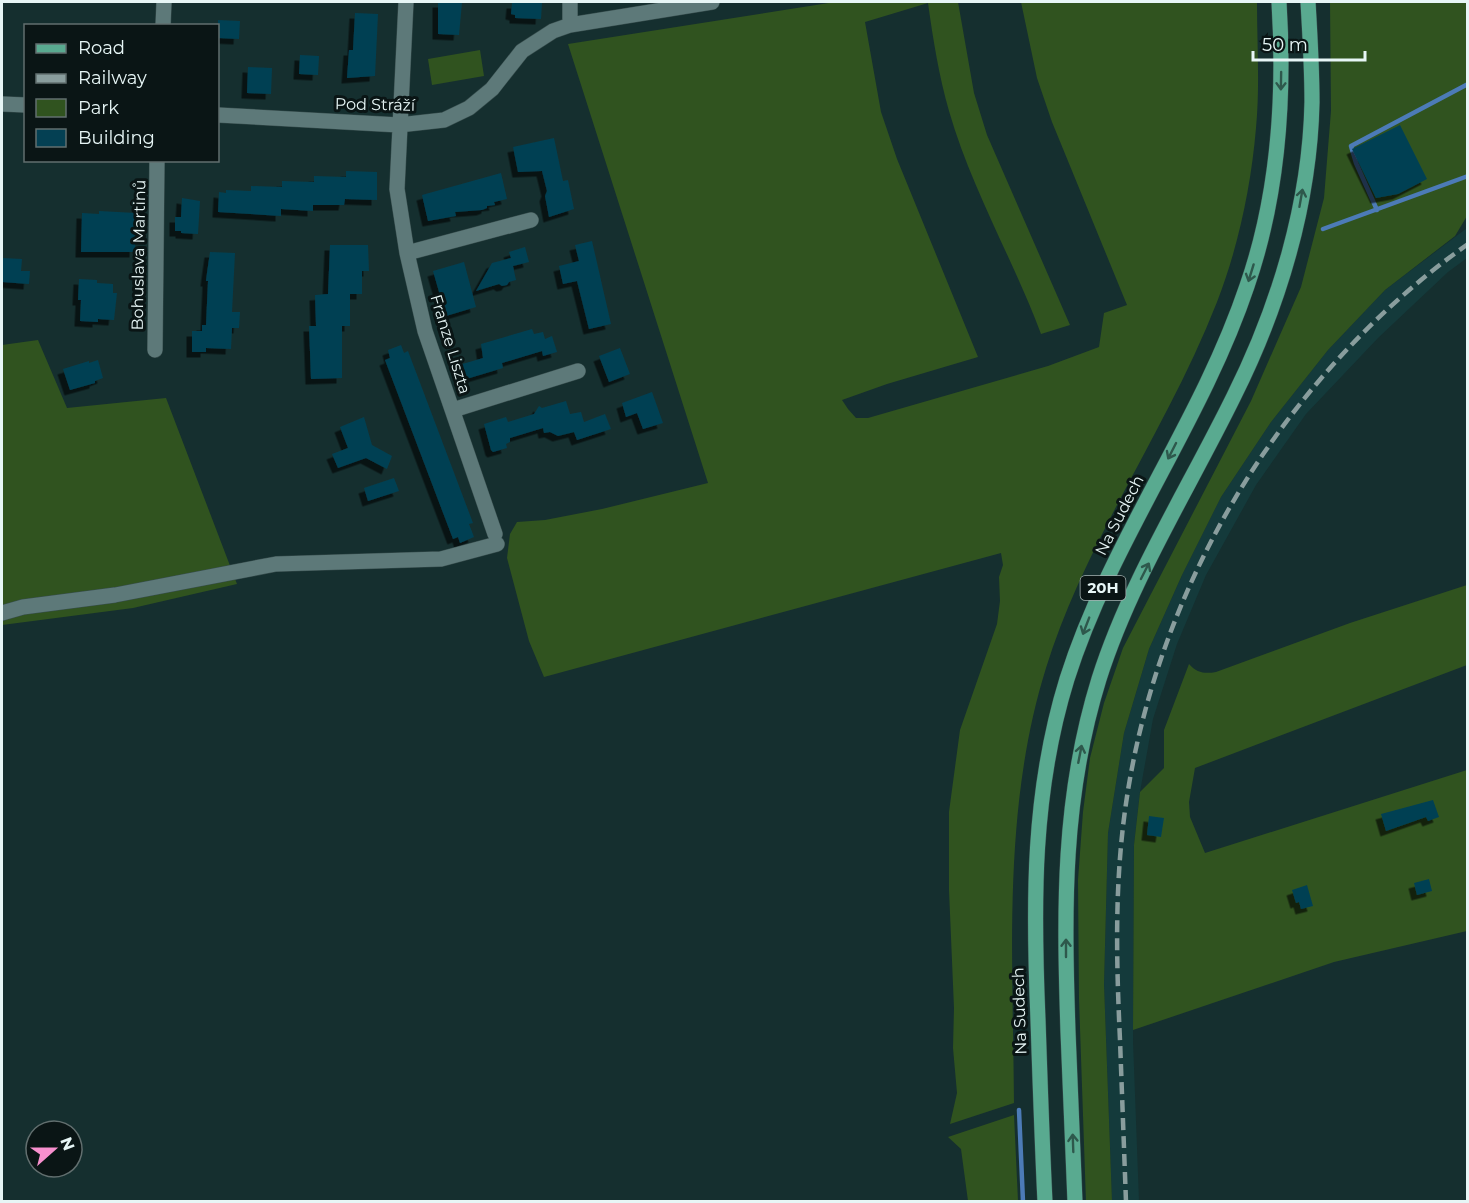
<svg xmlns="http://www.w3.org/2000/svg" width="1469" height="1203" viewBox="0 0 1469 1203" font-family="Montserrat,sans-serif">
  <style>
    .built { fill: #143a3b }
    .green { fill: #30531f }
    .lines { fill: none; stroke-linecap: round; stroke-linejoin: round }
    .stream { stroke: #4c7bb7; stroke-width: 4.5 }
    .building { fill: #044053; filter: url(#shadow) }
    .street-casing { stroke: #374d4d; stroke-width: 16 }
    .primary-casing { stroke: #374d4d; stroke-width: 16 }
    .street { stroke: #5d7979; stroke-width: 15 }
    .primary { stroke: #59aa90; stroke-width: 15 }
    .rail { stroke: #899d9d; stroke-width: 4.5; stroke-dasharray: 12 6; stroke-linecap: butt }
    .oneway { stroke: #2e584c }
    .labels { text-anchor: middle; stroke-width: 6; stroke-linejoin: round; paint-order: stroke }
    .shield { fill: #0a1515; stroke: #a5b2b2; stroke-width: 1.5 }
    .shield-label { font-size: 15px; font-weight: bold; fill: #e7f6f6 }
    .street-label { font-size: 16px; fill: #e7f6f6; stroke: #0a1515 }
  </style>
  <defs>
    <filter id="shadow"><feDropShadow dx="-5.5" dy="5.5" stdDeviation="0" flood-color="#0009"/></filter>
  </defs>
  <rect width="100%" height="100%" fill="#152f2f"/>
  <path class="built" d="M1467,228V258L1448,272L1378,338L1306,414L1256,485L1206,575L1177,644L1153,719L1140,792L1134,845L1133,1041L1139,1201L1112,1202L1104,984L1108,833L1124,733L1149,649L1182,575L1221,497L1271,422L1328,350L1385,290Z"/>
  <path class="green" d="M835,2H958L974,93L987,135L1070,325L1041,334C1013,259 971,188 949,111C939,76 933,39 928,3L865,22L881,112L897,159L978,357L887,384L842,400L848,409L856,418H868L1048,366L1099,347L1104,313L1127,305L1052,122L1037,78L1021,2H1257C1257,44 1260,86 1256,128C1251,187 1238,248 1217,302C1168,428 1086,539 1046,668C1002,809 1013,958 1014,1103L950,1124L957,1093L953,1048L954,1008L949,890V812L960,730L997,624L1000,601L999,577L1003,565L1001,553L544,677L529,641L507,558L510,534L517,522L545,520L602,509L708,483L568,44Z
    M1330,2H1467V216L1455,236L1385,290L1328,350L1271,422L1221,497L1182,575L1149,649L1124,733L1108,833L1104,984L1112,1201L1086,1202L1079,999L1078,880L1083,812L1090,758L1104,703L1123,648L1251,401L1301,287L1324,198L1331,111Z
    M480,50L484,76L432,85L428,59Z
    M38,340L67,408L166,398L237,584L133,608L2,625V345Z
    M1467,585V665L1195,768L1189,802L1190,817L1205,853L1467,770V931L1334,962L1133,1030L1134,845L1140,792L1164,768V730L1189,664C1197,673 1205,674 1216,672L1350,623Z
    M1014,1115L1018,1201H968L961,1149L948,1137Z"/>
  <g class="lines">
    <path class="stream" d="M1377,210L1356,163L1351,146L1468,84
      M1323,229L1468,176
      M1019,1110L1023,1202"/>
  </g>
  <path class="building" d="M438,2H462L459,35L438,34Z
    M519,2H542L541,19L515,18V15L511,14L512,3H519Z
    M355,13L378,14L375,76L347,78L349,50H353Z
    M218,20L240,21L239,39L218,38Z
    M300,55L319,56L318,75L299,74Z
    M248,67L272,68L271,94L247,93Z
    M1400,125L1427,179L1398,194L1376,198L1352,149Z
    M554,138L563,181L568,180L574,209L549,217L545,196L547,191L542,171L518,172L513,147Z
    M346,171L377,172V200L345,199L344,205H313V211L281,209V216L218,212L219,192L226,193V190L251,191V186L282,187V181L314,182V176L346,177Z
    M501,173L507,199L494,202L495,205L487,206V208L482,210L455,212L456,216L428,221L422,195Z
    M182,198L200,201L198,234L181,233V231H175V217H181Z
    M99,211L136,213L135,252H81L82,213L99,214Z
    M592,241L611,324L589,329L577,281L563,284L559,266L579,261L575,245Z
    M330,245H368L369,271H362V294H350V326H342V378L311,379L309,326H316L315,295L328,294Z
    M525,247L529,262L513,266L516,280L509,282L507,285L502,286L499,284L476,291L492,263L511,258L509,252Z
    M210,252L235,253L232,312H240L239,328H232L231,349L206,348V352H192V331H202V325H206L208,281H206L207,273Z
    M2,258L22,259L21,271H30L29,284L2,282Z
    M464,262L476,307L446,316L433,271Z
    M79,279L97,280V283L113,284V293H117L114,320L98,319V322L80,321L81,300H78Z
    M532,329L534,334L543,332L545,339L552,336L557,352L543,356L542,351L502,363L503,368L463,380L459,365L483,358L481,344Z
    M401,345L404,353L408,351L473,523L469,524L474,537L460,543L458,537L453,539L385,360L390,358L388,350Z
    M620,348L630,374L609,382L599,356Z
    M98,360L103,378L95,381V383L70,390L63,369L89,361V363Z
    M652,392L663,423L643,429L637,413L626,417L622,403Z
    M566,401L570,414L581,412L584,422L605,414L611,429L577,440L574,432L558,436L550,432L544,433L543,428L510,438V442L506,444L507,448L493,452L491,450L484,424L506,417L508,422L534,414L539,406L542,408Z
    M364,417L372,445L392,456L387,469L366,458L338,468L332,454L348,448L340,427Z
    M394,478L399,491L368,501L364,488Z
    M1433,800L1439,817L1428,821L1426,817L1386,831L1381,814Z
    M1149,816L1164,818L1161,837L1147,835Z
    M1429,879L1432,891L1417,895L1414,883Z
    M1307,885L1313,906L1301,909L1299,902L1296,903L1292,890Z"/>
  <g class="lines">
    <g class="street-casing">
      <path id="street" d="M406,2L397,189L407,253L425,331L495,534
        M570,25V2
        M163,26L164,2
        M2,104L26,105
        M218,115L399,125L444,120L469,108L492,89L522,51L553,31L570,25L712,2
        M407,253L531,220
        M155,350L157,160
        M453,410L578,371
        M2,613L23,607L115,595L276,564L441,559L497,544"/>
    </g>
    <g class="primary-casing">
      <path id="primary" d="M1045,1202C1042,1141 1040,1080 1038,1020C1033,903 1032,792 1067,679C1111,540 1201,423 1247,286C1279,194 1285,98 1279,2
        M1075,1202C1073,1145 1070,1089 1068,1032C1064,909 1062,798 1099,679C1130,581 1189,488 1234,396C1279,306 1310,203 1312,102C1312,68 1310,35 1308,2"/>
    </g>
    <use href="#street" class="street"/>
    <use href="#primary" class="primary"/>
    <path class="rail" d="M1126,1202C1124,1148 1122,1094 1120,1040C1117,976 1115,911 1121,846C1142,610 1273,382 1468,244"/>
  </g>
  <defs><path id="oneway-shaft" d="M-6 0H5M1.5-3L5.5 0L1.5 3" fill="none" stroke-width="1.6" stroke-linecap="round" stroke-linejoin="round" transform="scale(1.5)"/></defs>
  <g class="oneway">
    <use href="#oneway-shaft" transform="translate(1281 81) rotate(91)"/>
    <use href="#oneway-shaft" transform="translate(1301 198) rotate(-80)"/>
    <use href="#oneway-shaft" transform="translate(1251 273) rotate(107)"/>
    <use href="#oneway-shaft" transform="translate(1172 451) rotate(117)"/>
    <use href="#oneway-shaft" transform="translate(1145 571) rotate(-63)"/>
    <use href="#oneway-shaft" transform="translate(1086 626) rotate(111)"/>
    <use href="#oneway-shaft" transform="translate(1080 754) rotate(-79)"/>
    <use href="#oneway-shaft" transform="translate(1066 948) rotate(-90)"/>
    <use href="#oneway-shaft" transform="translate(1073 1143) rotate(-92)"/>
  </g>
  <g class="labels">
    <rect class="shield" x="1080.5" y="576" width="45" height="24" rx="4.5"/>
    <g class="shield-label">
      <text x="1103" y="593">20H</text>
    </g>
    <g class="street-label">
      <text transform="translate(375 104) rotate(1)" y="6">Pod Stráží</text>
      <text transform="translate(138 255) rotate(-89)" y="6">Bohuslava Martinů</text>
      <text transform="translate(451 344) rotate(73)" y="6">Franze Liszta</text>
      <text transform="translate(1119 515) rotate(-63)" y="6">Na Sudech</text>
      <text transform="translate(1019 1011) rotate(-92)" y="6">Na Sudech</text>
    </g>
  </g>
  <rect width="1469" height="1203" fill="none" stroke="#e7f6f6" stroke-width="6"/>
  <rect x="24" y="24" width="195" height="138" fill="#0a1515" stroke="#626f6f" stroke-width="1.5"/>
  <rect x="36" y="44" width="30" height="9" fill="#59aa90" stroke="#626f6f" stroke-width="1.5"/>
  <text x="78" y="54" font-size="18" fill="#e7f6f6">Road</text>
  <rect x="36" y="74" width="30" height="9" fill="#899d9d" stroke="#626f6f" stroke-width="1.5"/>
  <text x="78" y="84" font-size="18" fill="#e7f6f6">Railway</text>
  <rect x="36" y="99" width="30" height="18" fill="#30531f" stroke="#626f6f" stroke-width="1.5"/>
  <text x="78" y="114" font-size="18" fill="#e7f6f6">Park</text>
  <rect x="36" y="129" width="30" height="18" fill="#044053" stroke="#626f6f" stroke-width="1.5"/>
  <text x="78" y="144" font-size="18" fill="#e7f6f6">Building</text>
  <g transform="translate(54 1149) rotate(69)"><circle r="28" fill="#0a1515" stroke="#626f6f" stroke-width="1.5"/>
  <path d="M0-4.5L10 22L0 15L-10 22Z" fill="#f790ce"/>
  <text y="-9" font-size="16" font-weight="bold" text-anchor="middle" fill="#e7f6f6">N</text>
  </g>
  <path d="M1253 51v9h112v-9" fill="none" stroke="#e7f6f6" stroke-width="3"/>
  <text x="1262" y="51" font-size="18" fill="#e7f6f6" stroke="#0a1515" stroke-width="4.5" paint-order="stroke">50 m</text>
</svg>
